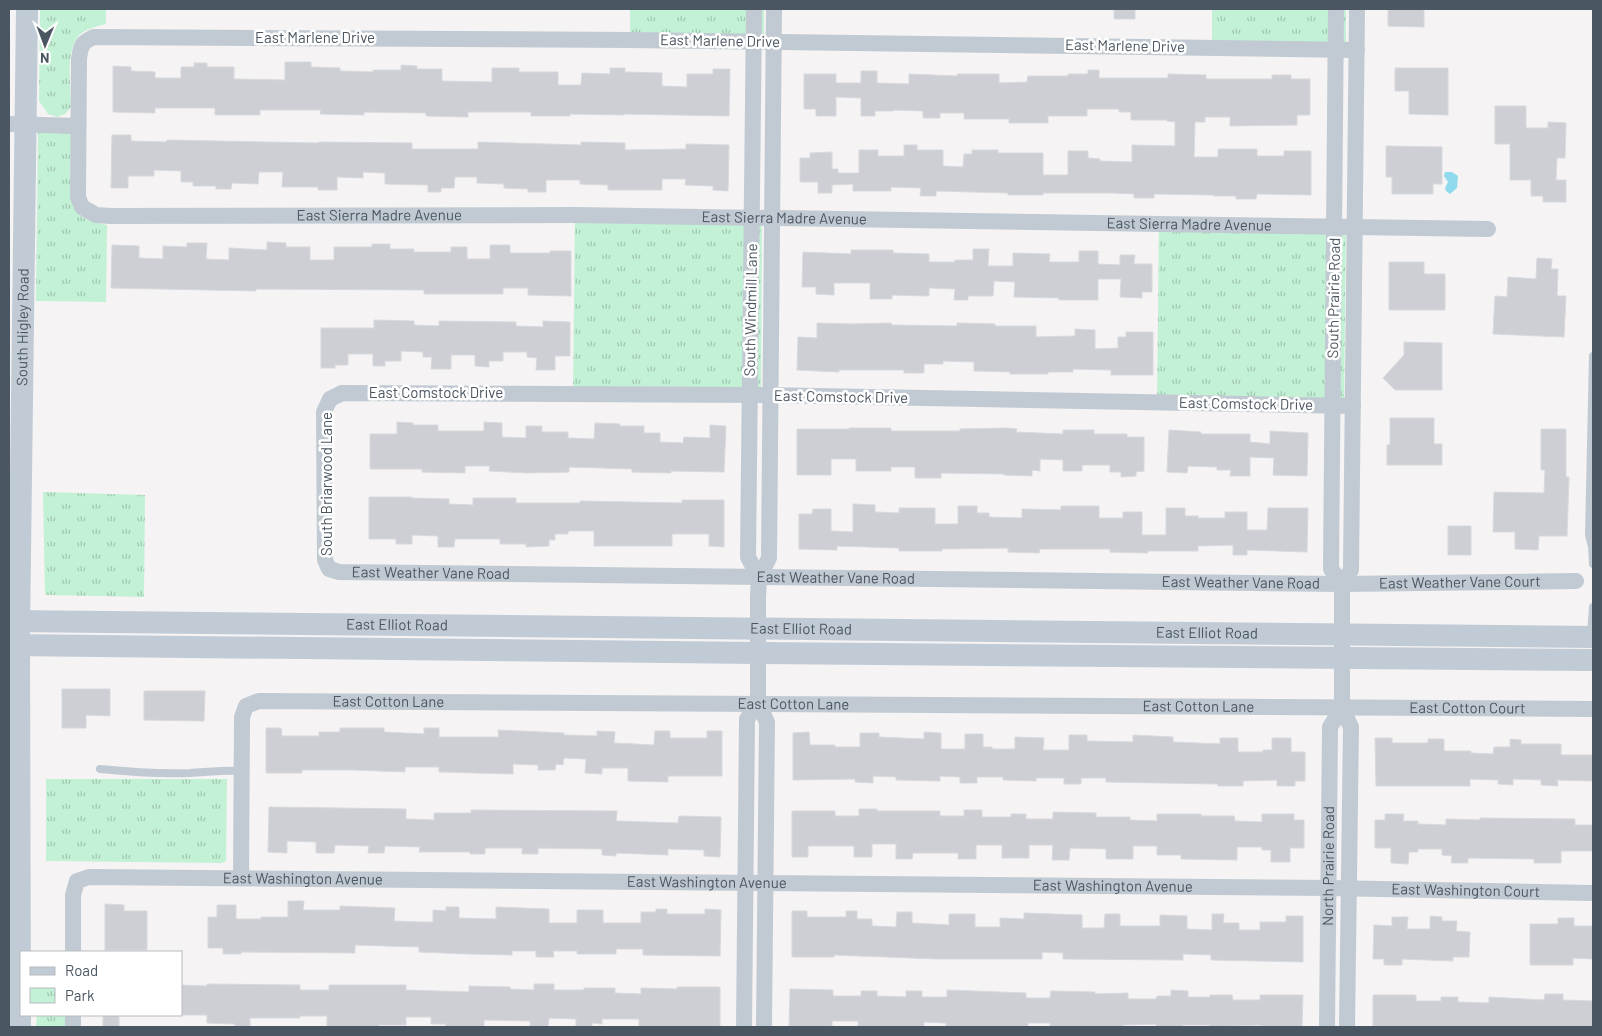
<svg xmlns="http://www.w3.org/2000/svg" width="1602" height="1036" viewBox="0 0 1602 1036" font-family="Barlow,sans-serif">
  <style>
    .park { fill: url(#park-tufts) }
    .water { fill: #90daee }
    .building { fill: #cdcfd5; stroke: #d7d9de }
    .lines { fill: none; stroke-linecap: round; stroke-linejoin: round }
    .service { stroke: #c1cad2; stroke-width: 8 }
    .minor { stroke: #c1cad2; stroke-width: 16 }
    .secondary { stroke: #c1cbd6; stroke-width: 22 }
    .labels { text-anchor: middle; stroke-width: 5; stroke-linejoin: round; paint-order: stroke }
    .street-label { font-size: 15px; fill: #4a5661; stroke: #fff }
  </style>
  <defs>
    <pattern id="park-tufts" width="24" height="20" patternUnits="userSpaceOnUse" patternTransform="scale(1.25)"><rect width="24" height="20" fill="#c3f1d5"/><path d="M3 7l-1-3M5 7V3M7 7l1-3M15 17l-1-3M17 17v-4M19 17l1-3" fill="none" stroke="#a0c6b0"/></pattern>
  </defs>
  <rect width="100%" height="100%" fill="#f5f3f3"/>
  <path class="park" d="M40,9H106V24C98,26 90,28 83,32C64,44 71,88 71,107L65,114L57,117L48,114L39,101Z
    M630,9H764V42L630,40Z
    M1212,9H1346V49L1212,47Z
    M38,132L71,133C71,147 70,162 70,176C70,209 73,219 107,225L106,302L36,301Z
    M575,215L762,219L761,395L573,394Z
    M1159,224L1346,227L1344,405L1157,402Z
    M43,492L145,495L144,597L45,595Z
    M46,779H227L226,861L222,863L46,861Z
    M37,1015H66V1027H36Z"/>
  <path class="water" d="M1445,172H1452L1458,176L1457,188L1450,194L1446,191L1445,188L1448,182L1444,176Z"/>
  <path class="building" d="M1114,9H1135V19H1114Z
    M1388,9H1424V27L1388,26Z
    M285,62H311V67L340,68V71L373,72V70H401V65L417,66V69H442V81L492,82V68H519V72H558V85H581L582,73L610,74V68H625V72L662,73V86L687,87V74H713V69H730L729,116L624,114V115L570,114V116H531V112H468V117L426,116V113L364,112V115L320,114L321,110H260V115H215V108H155V113L113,112V66L131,67V71L155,72V78H181V67H194V63H207V67H234V79L285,80Z
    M1395,68H1448V115L1409,114V91H1395Z
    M1088,70H1099V78H1168V74L1206,75V79H1272V75H1291V79H1310V115H1297V125L1230,126V117H1205V122H1195L1194,157H1218V149H1257V156H1284V151H1311V195L1257,194L1256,199H1236V196H1214V195L1154,194V198H1134V194L1112,193H1043V195H1008V193L936,191V196H920L921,188L891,187V191H853V184L832,185V193H818V182H800V158H810V153L832,152V169H838V173H859V150H878V156H904V145H917V150H943V166L963,167L964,154H972V150H998V153H1043V175H1068V151H1088V158L1100,159V161L1132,162V145L1175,146V122L1167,121V120H1131V112H1119V109H1087V116H1048V123H1009V119H964V113H940V118H923V111L893,110V111H875V116H861V98L836,97V116H816V109H804V74H836V83H861V71H877V83L909,84V74L957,76V74H999V83L1027,82L1028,76H1068V74H1088Z
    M1495,106H1526V128H1548V122L1566,123L1565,158H1557L1556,180H1566V202H1543V196H1531V180H1510V144H1495Z
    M112,135H131V141L166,142L167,140L319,143V142L412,143V149H478V142L581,145V142L625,143V150L686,149V144L729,145L728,191L713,190V186L685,185L686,179H662V190H608V185L580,184V180H546V192H528V189L504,188V184L477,183V177H455L454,188H441V192H428V185L385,184V173L363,172V178L337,177V190H318V187H282L283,172H259L258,184L232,183L231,189H216V186H193V182H181V171L154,170V176H128V188H111Z
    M1386,146L1442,147V184H1433V194H1392V177H1386Z
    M267,242L286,243V247H310V260H334V247H372V244H390V249H414V252H451V247H467V259H490V245H510V253H550V251H571V296L528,295V288H503V294H424V290L256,289V291L111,288L112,245L139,246V258L163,259V246L187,247V243H207L206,259L229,260V248L267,250Z
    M973,249H989L988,266H1013V253L1050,254L1049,262H1079V251H1098V264L1120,265V255H1135L1134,264H1152V292H1142V298L1120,297L1121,279H1098V300H1059V298L1014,297L1015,282L994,281L993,296H968V300H954L955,289L929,288V296L892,295V299H870V283H834V295L816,294V287H802L803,252L851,254V250H893V253L929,254V262H955V260H973Z
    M1537,258L1552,259L1551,269H1558L1557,296H1566L1564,337L1493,334L1495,296L1507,297L1508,277L1536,279Z
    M1389,262H1424V274H1445V310H1389Z
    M374,320L414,321V325L439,326V321L516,322V326L543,327V321L570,322V356H555V370H536L537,358L527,357V352H503V361H489V367L475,366V355H451V369H431L432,357H423V352L401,351V361H385V366H373V354H348V365H335V368H321V328H374Z
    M817,323L853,324L891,323L892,325L957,326V323L995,324V326H1036V337L1075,336V329L1095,330V349L1118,348V337H1126V332H1153V375H1111V370L1073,369V372H1048V374H1010V372L974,371V362L943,361V364H924V373H904V370H839V372L797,370L798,337L817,338Z
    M1404,342L1442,343V390H1395L1383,378L1404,355Z
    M1390,418H1434V444H1442V465H1387V445H1390Z
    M397,422L413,423V425H438V431H484V422L502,423V437L526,438V426H542V432H568V438L594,439L595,423L620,424V426H644V433H660V442L683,443L684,437L710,438V425L726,426L724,472L671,471V473L632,472V469L569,467V472L527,473L489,471L490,466H465V473L422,472V469H370V434H397Z
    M849,428H891V431H960V429L1006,428L1017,429L1016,432L1063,434V430H1094V434H1127V437H1144V471L1136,472V476L1121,477V472H1110V465H1082V471H1063V460L1040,459V471L1032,470V476L1004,475V474L941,473V478H915V467H891V471H856V459H831V475H797V429H849Z
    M1541,429H1566V477H1569L1567,536H1539L1538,550L1515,549V532H1493L1494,492L1544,493L1545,470H1541Z
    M1169,430L1201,432V434H1250V442L1270,444V431L1308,433L1307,476L1273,475L1274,458L1250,457V476H1230L1231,470H1217V467L1188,466L1187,473L1167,472Z
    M369,497H412V498L449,499V504L473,505V498H516V503H580V501L682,503V500H724V547L709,546V534H672V546H594V531H568V534H555V540H549V546L526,547V544H500V539H455L454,547H438V536L412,535V544H396V539H369Z
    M853,504L875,505V512L899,513V508H935V524H958V506H977V513H989V517L1022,518V509L1061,510V506H1099V518H1123V512H1142V535H1166V508H1185V516H1198V518H1225V512H1247V530H1267L1268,508H1308L1307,552L1247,550V555H1233V545L1198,546V551H1148V553L1110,552V549H1040L1039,553L1008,552V548L942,549V551H899V548L837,546V550L799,549V514H812L813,509H831V531L853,532Z
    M1448,526H1471V555H1448Z
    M62,689H110V716L86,715V728H62Z
    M144,691H205L204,721L144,720Z
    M266,728H281L282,736H319V732H340V728H384V732L424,734V728H439V737H499L498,730L564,733V735L597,736V731L615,732L614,743L654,745L655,731H670V738H707V731H722V776H668V782L628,781V768H602V774L585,773L586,759L564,758L563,765L556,764L555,770H538V765L513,764V774L439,772V767H405V772L353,770H302V773H266Z
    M809,732L810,745H835V747H860V733H879V737L924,739V732L941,733V749H965V734H983V747H992V749H1015V737L1044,738L1043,750H1069V735H1087V741L1133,742V735L1173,737V742L1220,744V738H1238V752H1263V750H1272V738H1291V752H1305V781H1295V786H1277V780L1243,781V786H1218V784L1106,782V778H1081V784H1064V778H1036V781L1003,780V777H977V783H960V777L940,776V781L896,780V777L873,776V783L855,782V779L793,780V733Z
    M1375,738H1392V743H1428V739H1444V751H1471V753L1493,754L1494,747H1510V739L1521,740V744H1561V755H1593V781L1557,780L1558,786L1541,785V780L1513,779V785L1498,784V780L1470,779V786H1376Z
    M269,807L406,809V819L434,820V813H471V810L617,811L616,821L678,823L679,816L721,817L720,857L704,856V850L668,849V855L616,853V856L602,855V849L538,848V854H522V848H485V854H470V852H419L420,847L385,846L384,853H368L369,846L335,845L334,853H316V842L287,841V853L268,852Z
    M859,809H877V811H940V816H964V810H982V817H1011V814H1026V819H1053V812L1096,813V817H1130V820L1157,821V814H1201V816H1234L1235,821L1262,822V814H1294V820H1304V848H1290V862H1271V850H1262V847H1237V860L1181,859V855H1157V846H1133V859H1106V849L1070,848L1069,860H1052L1053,845H1029V858H1002V845H976V859H958V853H913L912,859H896V844H872V857H854V846H808V857H792V811H835V816H859Z
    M1385,814H1404L1403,821H1418V824L1446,825V819L1480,820V818L1575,819V825H1593V851H1561V863H1534V859L1468,858V863H1451L1452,856L1442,855V849H1418V852H1409L1408,864L1391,863V848H1375V820H1385Z
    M288,901H304L303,910H340V906L395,908L394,921L420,922H433V910L446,911V907H459V918L496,919V907L549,909V923H577V910H603V923H641V912H656V909H667V914H705V909L721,910L720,956L643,955V949H616V954H577V951H553L554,957H536V951H512V955L468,954L419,952V947L355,945V953L241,952V954H223V948H208V917H217V905H236V919H261V917H288Z
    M105,904L124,905V911H147V950H105Z
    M792,911H807V917H846V911H857V919H872V926L896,927L897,912H912V923L949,925V914H975V927H1000V918L1024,919V913L1082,915V928H1104L1105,914H1120V926H1160V915L1187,916V929L1212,930V914H1224L1223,923H1239V930H1260V922H1286V916H1303V962L1211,960V955L1183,954V960L1063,959V953L1042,952V959H937L834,955V957H792Z
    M1430,916L1442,917V921H1457L1456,931L1470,932L1469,957H1453V961L1402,959V965H1384V959H1373L1374,925L1392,926V917H1408L1407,929H1430Z
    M1558,918H1574V926H1593V959L1573,958V965H1530V924H1558Z
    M207,984L300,985V990H329V985H406V990L469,992V986L510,987V989L534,990V984H554V990H584V988H615V993L641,994V988L677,989V987H720V1027H639V1019H602V1024L592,1023V1027H576V1019L549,1018L548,1027H530V1021L484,1020V1027H445L446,1024H431V1017H406V1025H379V1027H327V1016H300V1018H250V1027H235V1024L207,1023V1015H181V985L207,986Z
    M790,989L833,990V996H861V991H877V996L906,997V991H922V997H947V990L1026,993V998H1050L1051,991L1095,992V994L1128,993V999H1156L1157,996H1171V990L1188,991V997H1210V995H1232L1233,1000H1260V995H1303L1302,1027H1260V1025L1210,1027V1025H1183V1027H1166L1156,1026V1024L1123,1025V1027H1050V1023H1028V1027H946V1023L924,1022V1027H858V1021H832V1027H789Z
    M1545,994H1563V1000L1593,1001V1027H1373V995H1416V1001H1441V997H1458V1002L1489,1003V997L1544,1000Z
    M103,1015H119V1027H103Z"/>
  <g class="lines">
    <path class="service" d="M1593,356L1589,535L1592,547L1593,564
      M1591,634L1593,607
      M100,769C130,772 160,774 190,773C208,772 224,770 241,771"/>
    <g class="minor">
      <path d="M754,9L748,557L759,578"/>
      <path d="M1336,9L1331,569L1342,584"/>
      <path id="s1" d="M1357,50L630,40L94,37C81,43 81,45 79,59L78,197L82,207L96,215L111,216L575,215L1488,229"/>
      <path d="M9,124L77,126"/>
      <path id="s2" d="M1353,406L761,395L342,393L330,399L324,412L325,560L329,569L339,572L1342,584L1576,581"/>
      <path id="s3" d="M241,878L242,717L246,706L259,701L1593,709"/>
      <path id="s4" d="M73,952V895L77,881L89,877L1328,888L1593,893"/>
      <path d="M73,1015V1027"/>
      <path d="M744,1027L747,719L758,703"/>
      <path d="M764,1027L767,722L758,703V597L759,578L769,558L774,9"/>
      <path id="s5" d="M1327,1027L1330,727L1342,708"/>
      <path d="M1347,1027L1351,727L1342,708V584L1351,570L1357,9"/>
    </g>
    <g class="secondary">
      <path id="s6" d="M9,621L1593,637"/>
      <path d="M9,645L758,653L1593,660"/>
      <path id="s7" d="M20,1027L19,633L27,9"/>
    </g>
  </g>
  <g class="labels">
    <g class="street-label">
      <text x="315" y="43">East Marlene Drive</text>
      <text transform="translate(720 41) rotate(1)" y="5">East Marlene Drive</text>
      <text transform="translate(1125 46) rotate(1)" y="5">East Marlene Drive</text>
      <text dy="5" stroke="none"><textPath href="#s1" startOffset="1740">East Sierra Madre Avenue</textPath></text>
      <text dy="5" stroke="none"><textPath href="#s1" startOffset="2145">East Sierra Madre Avenue</textPath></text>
      <text dy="5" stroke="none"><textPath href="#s1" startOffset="2550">East Sierra Madre Avenue</textPath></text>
      <text transform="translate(1334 298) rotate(-89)" y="5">South Prairie Road</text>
      <text transform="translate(751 310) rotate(-89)" y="5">South Windmill Lane</text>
      <text dy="5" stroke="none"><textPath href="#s7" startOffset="700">South Higley Road</textPath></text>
      <text x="436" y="398">East Comstock Drive</text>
      <text transform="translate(841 397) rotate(1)" y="5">East Comstock Drive</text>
      <text transform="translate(1246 404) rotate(1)" y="5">East Comstock Drive</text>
      <text transform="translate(327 484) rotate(-90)" y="5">South Briarwood Lane</text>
      <text dy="5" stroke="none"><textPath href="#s2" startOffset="1299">East Weather Vane Road</textPath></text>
      <text dy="5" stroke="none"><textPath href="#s2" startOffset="1704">East Weather Vane Road</textPath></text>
      <text dy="5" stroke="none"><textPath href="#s2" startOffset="2109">East Weather Vane Road</textPath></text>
      <text dy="5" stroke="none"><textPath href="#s2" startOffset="2328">East Weather Vane Court</textPath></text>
      <text dy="5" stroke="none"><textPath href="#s6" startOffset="388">East Elliot Road</textPath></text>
      <text dy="5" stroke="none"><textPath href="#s6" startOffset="792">East Elliot Road</textPath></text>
      <text dy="5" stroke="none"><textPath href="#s6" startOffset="1198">East Elliot Road</textPath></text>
      <text dy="5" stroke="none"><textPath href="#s3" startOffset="316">East Cotton Lane</textPath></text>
      <text dy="5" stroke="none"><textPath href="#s3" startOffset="721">East Cotton Lane</textPath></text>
      <text dy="5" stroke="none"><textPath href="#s3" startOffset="1126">East Cotton Lane</textPath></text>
      <text dy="5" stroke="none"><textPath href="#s3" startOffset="1395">East Cotton Court</textPath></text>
      <text dy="5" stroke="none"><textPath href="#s5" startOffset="161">North Prairie Road</textPath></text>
      <text dy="5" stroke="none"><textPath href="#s4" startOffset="298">East Washington Avenue</textPath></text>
      <text dy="5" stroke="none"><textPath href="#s4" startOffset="702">East Washington Avenue</textPath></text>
      <text dy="5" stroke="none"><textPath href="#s4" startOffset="1108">East Washington Avenue</textPath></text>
      <text dy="5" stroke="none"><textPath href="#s4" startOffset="1461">East Washington Court</textPath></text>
    </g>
  </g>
  <rect width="1602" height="1036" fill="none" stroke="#4a5661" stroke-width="20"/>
  <rect x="20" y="951" width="162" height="65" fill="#ffffff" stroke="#b7bbc0"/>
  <rect x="30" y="967" width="25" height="8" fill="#c1cbd6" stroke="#b7bbc0"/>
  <text x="65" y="976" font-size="15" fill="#4a5661">Road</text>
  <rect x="30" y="988" width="25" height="15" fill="url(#park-tufts)" stroke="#b7bbc0"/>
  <text x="65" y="1001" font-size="15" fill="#4a5661">Park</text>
  <g transform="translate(45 45) rotate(181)" stroke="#ffffff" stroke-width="4" paint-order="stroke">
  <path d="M0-4L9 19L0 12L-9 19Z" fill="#4a5661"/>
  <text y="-8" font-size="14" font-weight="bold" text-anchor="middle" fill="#4a5661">N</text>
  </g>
</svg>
